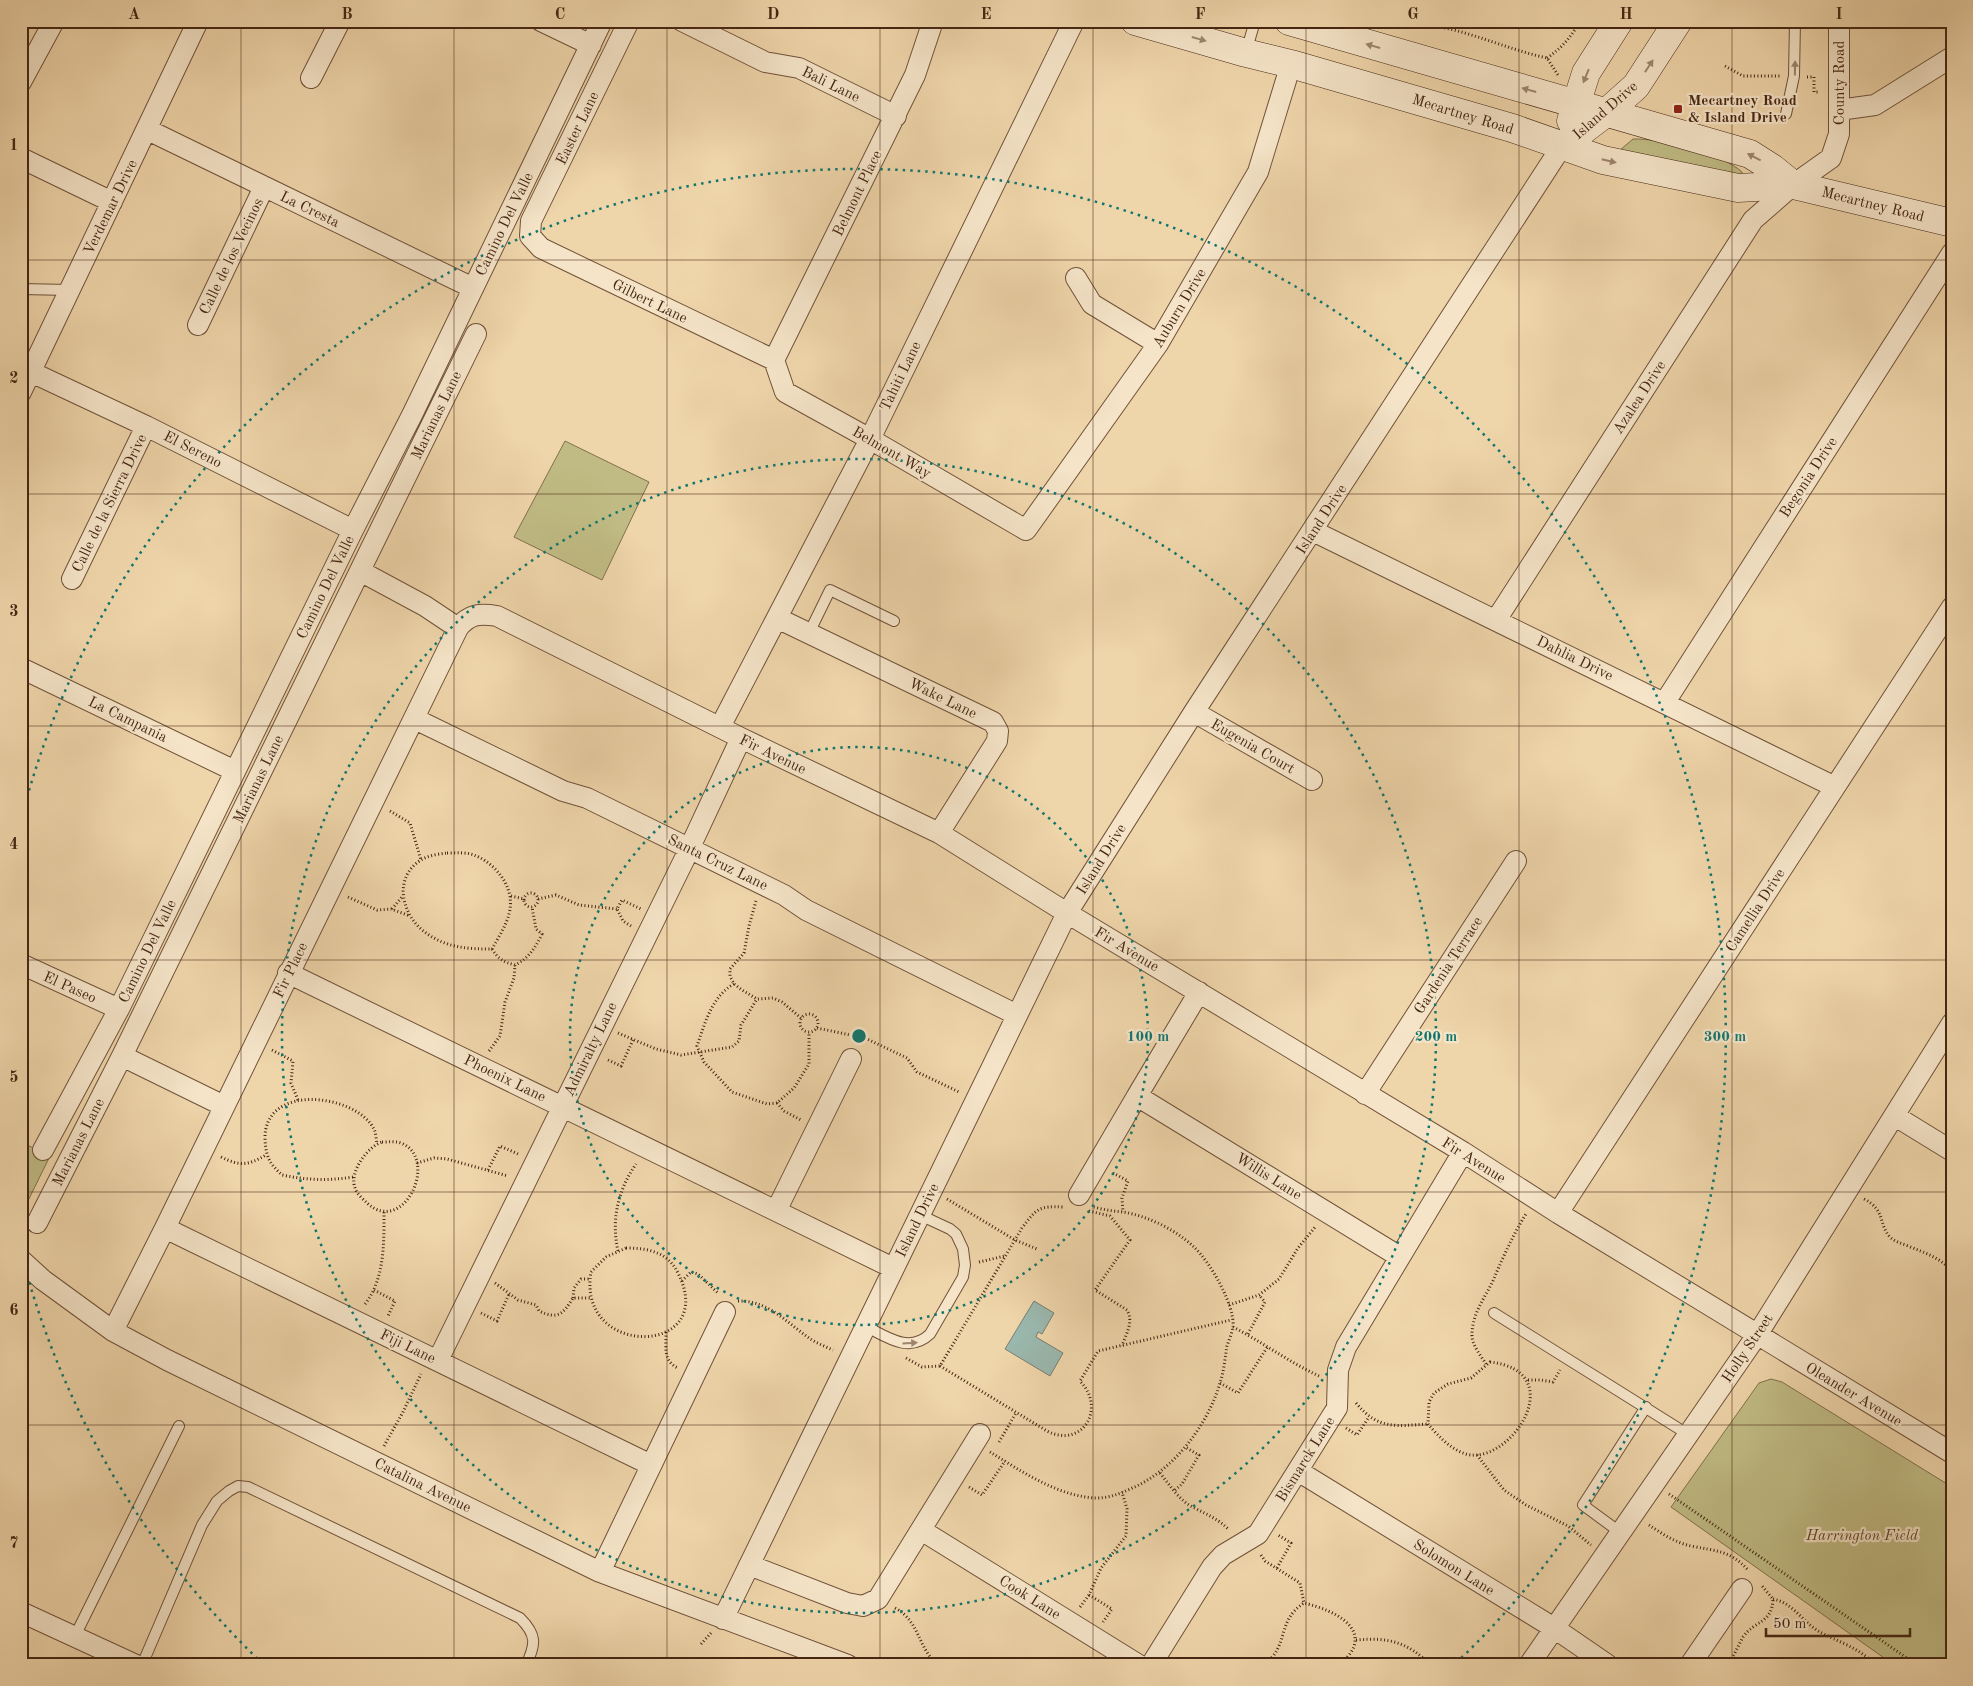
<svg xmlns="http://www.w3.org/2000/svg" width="1973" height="1686" viewBox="0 0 1973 1686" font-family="'Old Standard TT',serif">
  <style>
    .green { fill: #c0bb84; stroke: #82704c }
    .water { fill: #9ab8ae; stroke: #787e70 }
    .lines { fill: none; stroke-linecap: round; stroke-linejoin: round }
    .service-casing { stroke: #705239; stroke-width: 12 }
    .minor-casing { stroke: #705239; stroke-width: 22 }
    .secondary-casing { stroke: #452613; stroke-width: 29 }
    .path { stroke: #452613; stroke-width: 3; stroke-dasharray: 1 2.5; stroke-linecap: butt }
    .service { stroke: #f5e4c8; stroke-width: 10 }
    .minor { stroke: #f5e4c8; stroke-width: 20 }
    .secondary { stroke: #f5e4c8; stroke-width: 28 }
    .oneway { fill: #9d856e }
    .grid { fill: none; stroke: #452613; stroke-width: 1; stroke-opacity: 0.55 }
    .ring { fill: none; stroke: #0f766e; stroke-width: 2.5; stroke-dasharray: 2.5 5 }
    .poi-dot { fill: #8f2418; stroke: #f5e4c8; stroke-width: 2 }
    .labels { text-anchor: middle; stroke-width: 4.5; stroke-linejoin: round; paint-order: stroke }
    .street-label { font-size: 15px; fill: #452613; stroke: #f5e4c8 }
    .poi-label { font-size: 15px; font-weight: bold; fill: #452613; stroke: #f5e4c8; text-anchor: start }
    .park-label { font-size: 15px; font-style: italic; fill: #5e442a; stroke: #f5e4c8 }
    .centre { fill: #0f766e; stroke: #f5e4c8; stroke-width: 2.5 }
    .ring-label { font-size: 15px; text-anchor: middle; font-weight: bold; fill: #0f766e; stroke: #f5e4c8; stroke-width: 4.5; stroke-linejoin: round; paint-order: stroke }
    .neatline { fill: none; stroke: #452613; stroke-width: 2 }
    .grid-label { font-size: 16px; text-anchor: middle; font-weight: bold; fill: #452613 }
  </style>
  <rect width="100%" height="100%" fill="#efd5aa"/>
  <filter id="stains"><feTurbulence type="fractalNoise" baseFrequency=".004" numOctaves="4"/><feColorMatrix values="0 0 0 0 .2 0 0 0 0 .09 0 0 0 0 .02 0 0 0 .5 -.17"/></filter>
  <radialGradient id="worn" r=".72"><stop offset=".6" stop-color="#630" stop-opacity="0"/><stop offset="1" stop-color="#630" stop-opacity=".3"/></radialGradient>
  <path class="green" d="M1633,139C1659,138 1723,154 1742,172V176L1620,150Z
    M565,441L649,482L602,580L514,537Z
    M21,1142L50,1156L21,1215Z
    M1771,1379L1782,1382L1952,1487V1665H1894L1671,1507L1759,1383Z"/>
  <path class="water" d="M1034,1301L1054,1313L1042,1334L1038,1332L1036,1337L1063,1353L1050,1376L1005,1349Z"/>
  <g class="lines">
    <g class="service-casing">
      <path id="service" d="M1246,52L1255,21
        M1786,114L1794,76L1795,21
        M21,289L70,290
        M809,633L830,590L894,621
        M1494,1313L1689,1435
        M865,1326C887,1337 909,1354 930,1334L963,1277L965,1265L963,1249L956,1234L950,1229L920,1215
        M1621,1533L1583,1505L1646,1407
        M75,1636L179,1426
        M142,1665L202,1525L217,1501L229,1491L238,1486L248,1487L520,1618C537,1635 536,1644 526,1665"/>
    </g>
    <g class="minor-casing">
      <path id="minor" d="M541,21L591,45
        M629,21L531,221L530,236L541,248L774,360
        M682,21L765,62L799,68L896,116
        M311,78L340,21
        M21,82L54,21
        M1839,110L1875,105L1952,57
        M148,130L473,288
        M21,158L112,202
        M1076,278L1092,304L1158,344
        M198,325L264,187
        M774,360L785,392L870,439L1026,530L1158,344L1258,172L1291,64
        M774,360L915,75L933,21
        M31,372L146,426L353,530
        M21,392L198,21
        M1313,531L1835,787
        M360,571L425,606L458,628
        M72,579L146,426
        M777,618L993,722L998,731L997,741L939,833
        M1496,620L1753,220L1793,185L1831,158L1839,134V21
        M21,668L235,771
        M1665,702L1952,253
        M1194,712L1312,780
        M415,719L563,791L587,798L784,895L806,910L1017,1015
        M720,727L870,439L1074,21
        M21,964L119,1009
        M288,973L893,1268
        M1199,992L1137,1096L1400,1257
        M122,1056L224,1106
        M1365,1094L1516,861
        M1895,1116L1952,1151
        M43,1150L119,1009L353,530L412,415L602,21
        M1079,1195L1137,1096
        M776,1211L851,1059
        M1558,1213L1952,607
        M37,1223L122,1056L476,334
        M165,1228L651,1465
        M21,1260L43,1280L113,1331L167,1360L600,1572L848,1665
        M113,1331L165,1228L458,628C469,614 480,613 497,616L741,738L939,833L1067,913L1463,1152L1558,1213L1952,1453
        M438,1360L684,860L741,738
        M1298,1471L1554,1628L1608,1665
        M921,1530L1139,1665
        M749,1565L847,1603L863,1606L878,1599L980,1434
        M600,1572L725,1312
        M21,1612L136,1665
        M723,1619L1067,913L1194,712L1562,146
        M1151,1665L1212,1567L1223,1555L1258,1534L1330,1419L1337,1408L1338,1370L1346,1347L1463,1152
        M1529,1665L1757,1335L1952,1023
        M1690,1665L1742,1589"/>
    </g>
    <g class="secondary-casing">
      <path id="secondary" d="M1135,21L1246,53L1291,64L1512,128L1603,160L1738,188L1793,185L1952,223
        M1289,21L1750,154L1772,168L1793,185
        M1571,121L1586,73L1619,21
        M1562,146L1607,112L1636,86L1678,21"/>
    </g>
    <path class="path" d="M1396,21C1415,24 1435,25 1454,30C1485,38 1515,51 1547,58L1558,75
      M1547,58C1562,48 1572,36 1580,21
      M1725,66L1743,76H1780
      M1807,77H1814V92H1820
      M390,811L410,823L421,860
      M447,853C457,853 466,852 474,855C497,864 516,889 509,914C506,926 498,938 492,949C468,949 447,948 426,933C402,916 392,878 421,860C429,855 439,854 447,853Z
      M524 900a7 7 0 1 1 14 0a7 7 0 1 1-14 0Z
      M511,896L525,899
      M348,897L377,910L391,909L410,916
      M538,899L556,895L579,905L617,909
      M756,901L749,926L744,953L730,969V976L734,984L742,990L757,999L773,998L782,1002L801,1018
      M392,909L402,897
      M631,926L623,921L617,909L622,900L641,909
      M492,949C498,959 504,962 515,965C529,958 535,948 542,934L536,929L532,907
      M734,984C712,996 705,1023 697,1046L704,1062L732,1092L767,1104L777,1103L794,1088L809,1064V1033
      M800 1023a9 9 0 1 1 18 0a9 9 0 1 1-18 0Z
      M817,1028L865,1038L907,1058L917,1072L959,1092
      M618,1033L656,1049L681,1055L732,1047L739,1041L741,1025L757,999
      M272,1050L293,1061L291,1083L298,1100
      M489,1051L500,1036L505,1002L514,978L515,965
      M608,1060L621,1066L633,1040
      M777,1103L784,1111L801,1120
      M382,1142C389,1142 395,1141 401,1143C440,1158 404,1237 367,1203C363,1199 356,1193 355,1188C349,1172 367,1147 382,1142Z
      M221,1157C240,1166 247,1166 266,1155
      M417,1163L434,1158L447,1159L508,1176
      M488,1170L500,1146L518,1154
      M1113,1173L1128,1181L1122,1198L1123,1212
      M353,1177C328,1181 306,1180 282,1175C269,1163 266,1157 265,1139C264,1082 356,1094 374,1129C376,1133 376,1139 377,1144
      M947,1199L1015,1240L1037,1249
      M1864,1199C1886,1210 1878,1224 1890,1237C1895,1242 1901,1243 1908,1246C1925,1253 1939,1257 1952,1271
      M1089,1211L1110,1216L1130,1240L1095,1290L1127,1310C1134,1322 1126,1334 1122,1346
      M626,1248C648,1248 668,1252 678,1273C720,1356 576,1360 591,1272L606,1257Z
      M618,1251C611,1220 618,1190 636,1164
      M979,1262L1005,1256
      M682,1281L691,1272L698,1274L719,1294
      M495,1283L518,1300L536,1305L539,1311C558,1320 563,1314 573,1298H591
      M374,1290L395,1301L388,1316
      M573,1298L574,1288L581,1279H590
      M738,1301C769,1300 789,1325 812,1340C819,1344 826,1347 833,1350
      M365,1304C385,1279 384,1241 384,1211
      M1229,1305L1259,1295L1279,1279L1298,1248L1316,1226
      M481,1313L497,1321L509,1294
      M1233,1327C1262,1342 1289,1362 1319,1376
      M666,1332C666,1348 663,1361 678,1368
      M1248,1334L1265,1302L1259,1295
      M906,1358L922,1367L940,1366L1022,1228C1037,1208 1039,1206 1063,1207
      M1490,1362C1569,1371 1515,1459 1471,1455C1454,1453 1438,1436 1428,1424L1429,1402L1434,1393L1448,1384L1471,1378Z
      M1486,1364C1481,1356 1473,1346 1472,1337C1471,1313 1487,1296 1495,1276C1504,1255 1514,1233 1526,1214
      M940,1366L1047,1431C1082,1449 1107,1409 1080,1381L1098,1351L1231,1320
      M1528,1380H1541L1553,1382L1560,1370
      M1220,1383L1238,1393L1268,1346
      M1356,1403C1378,1430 1396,1426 1428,1424
      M1346,1428L1357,1435L1369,1417
      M999,1442L1016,1413
      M384,1446L403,1412L421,1374
      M990,1452C1021,1471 1059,1497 1097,1498C1109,1498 1119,1494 1130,1489C1172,1472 1207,1427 1220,1383C1224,1371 1225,1358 1227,1346C1229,1340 1232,1333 1233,1327C1235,1305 1210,1262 1194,1247C1176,1230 1148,1216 1123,1212C1113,1211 1104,1210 1094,1207
      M1477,1455L1504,1490L1526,1505L1568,1526L1591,1545
      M1160,1473C1169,1484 1177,1497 1189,1505C1203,1513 1218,1518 1229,1530
      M969,1487L982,1495L1005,1461
      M1175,1490L1182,1484L1199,1455L1185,1447
      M1669,1494L1917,1665
      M1649,1525C1661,1533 1676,1543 1691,1546C1715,1551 1730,1550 1748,1570
      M1261,1555L1265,1561L1300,1583L1304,1603
      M1277,1568L1291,1543L1278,1535
      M1089,1595L1112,1609L1103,1622
      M1773,1599C1794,1603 1803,1623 1820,1632C1834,1640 1867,1651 1873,1665
      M1080,1607L1089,1595L1101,1568L1126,1536L1127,1509L1122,1492
      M895,1608C921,1622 917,1649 939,1665
      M1356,1640C1389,1637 1407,1642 1431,1665
      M701,1644L711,1633
      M1264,1665C1290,1645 1276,1621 1304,1603C1321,1607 1357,1619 1355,1641C1355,1650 1346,1658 1341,1665
      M1728,1665C1734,1656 1738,1646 1743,1637C1755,1620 1772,1624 1773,1599L1762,1586"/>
    <use href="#service" class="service"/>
    <use href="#minor" class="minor"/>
    <use href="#secondary" class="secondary"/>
  </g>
  <defs><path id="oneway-solid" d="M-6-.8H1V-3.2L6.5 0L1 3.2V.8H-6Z" transform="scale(1.25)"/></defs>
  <g class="oneway">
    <use href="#oneway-solid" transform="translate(1199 39) rotate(16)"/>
    <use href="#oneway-solid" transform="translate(1373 46) rotate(-164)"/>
    <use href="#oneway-solid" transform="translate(1649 66) rotate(-57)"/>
    <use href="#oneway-solid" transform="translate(1795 68) rotate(-89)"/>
    <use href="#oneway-solid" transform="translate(1586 76) rotate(112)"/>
    <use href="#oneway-solid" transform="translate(1529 90) rotate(-164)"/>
    <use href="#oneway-solid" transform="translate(1754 157) rotate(-153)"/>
    <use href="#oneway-solid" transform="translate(1609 161) rotate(13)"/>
    <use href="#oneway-solid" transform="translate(910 1343) rotate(-3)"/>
  </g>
  <path class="grid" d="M241,21V1665M454,21V1665M667,21V1665M880,21V1665M1093,21V1665M1306,21V1665M1519,21V1665M1732,21V1665M21,260H1952M21,494H1952M21,726H1952M21,960H1952M21,1192H1952M21,1425H1952"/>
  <g class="ring">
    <circle cx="859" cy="1036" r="289"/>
    <circle cx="859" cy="1036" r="577"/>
    <path d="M263 1664A866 866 0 0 1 23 1260M23 812A866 866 0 1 1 1455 1664"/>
  </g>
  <rect class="poi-dot" x="1673" y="104" width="10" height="10" rx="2.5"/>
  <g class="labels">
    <g class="street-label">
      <text transform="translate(1839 83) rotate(-90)" y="5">County Road</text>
      <text transform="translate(831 84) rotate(26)" y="5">Bali Lane</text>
      <text transform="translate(1605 110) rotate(-41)" y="5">Island Drive</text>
      <text transform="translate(1463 114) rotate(17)" y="5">Mecartney Road</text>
      <text transform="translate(577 128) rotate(-64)" y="5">Easter Lane</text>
      <text transform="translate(857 193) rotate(-64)" y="5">Belmont Place</text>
      <text transform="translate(1873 204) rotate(14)" y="5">Mecartney Road</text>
      <text transform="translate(110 207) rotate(-64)" y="5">Verdemar Drive</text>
      <text transform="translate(310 209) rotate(26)" y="5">La Cresta</text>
      <text transform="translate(504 224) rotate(-64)" y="5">Camino Del Valle</text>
      <text transform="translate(231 256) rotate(-64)" y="5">Calle de los Vecinos</text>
      <text transform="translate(650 301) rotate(26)" y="5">Gilbert Lane</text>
      <text transform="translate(1179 308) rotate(-59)" y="5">Auburn Drive</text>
      <text transform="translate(900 376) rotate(-64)" y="5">Tahiti Lane</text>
      <text transform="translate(1639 397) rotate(-57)" y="5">Azalea Drive</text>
      <text transform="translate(436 415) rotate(-64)" y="5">Marianas Lane</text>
      <text transform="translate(193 449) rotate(27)" y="5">El Sereno</text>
      <text transform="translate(892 452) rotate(30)" y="5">Belmont Way</text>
      <text transform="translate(1808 477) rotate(-57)" y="5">Begonia Drive</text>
      <text transform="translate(109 503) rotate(-64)" y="5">Calle de la Sierra Drive</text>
      <text transform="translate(1321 519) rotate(-57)" y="5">Island Drive</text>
      <text transform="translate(325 587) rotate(-64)" y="5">Camino Del Valle</text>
      <text transform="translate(1575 658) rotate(26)" y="5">Dahlia Drive</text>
      <text transform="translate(943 698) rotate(26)" y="5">Wake Lane</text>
      <text transform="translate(128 719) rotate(26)" y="5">La Campania</text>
      <text transform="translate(1253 746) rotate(30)" y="5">Eugenia Court</text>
      <text transform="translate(773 754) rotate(26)" y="5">Fir Avenue</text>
      <text transform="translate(258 779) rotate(-64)" y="5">Marianas Lane</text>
      <text transform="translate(1101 859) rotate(-58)" y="5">Island Drive</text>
      <text transform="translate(718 862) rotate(26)" y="5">Santa Cruz Lane</text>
      <text transform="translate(1755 910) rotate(-57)" y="5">Camellia Drive</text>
      <text transform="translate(1127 949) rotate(31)" y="5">Fir Avenue</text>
      <text transform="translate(147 951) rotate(-64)" y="5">Camino Del Valle</text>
      <text transform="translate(1448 965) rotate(-57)" y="5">Gardenia Terrace</text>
      <text transform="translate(290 970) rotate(-64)" y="5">Fir Place</text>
      <text transform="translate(70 987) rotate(24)" y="5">El Paseo</text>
      <text transform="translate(590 1049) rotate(-64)" y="5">Admiralty Lane</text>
      <text transform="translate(505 1078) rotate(26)" y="5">Phoenix Lane</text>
      <text transform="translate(78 1142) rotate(-63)" y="5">Marianas Lane</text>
      <text transform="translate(1474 1160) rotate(32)" y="5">Fir Avenue</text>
      <text transform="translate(1269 1176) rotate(32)" y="5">Willis Lane</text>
      <text transform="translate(917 1220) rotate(-64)" y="5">Island Drive</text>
      <text transform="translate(408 1346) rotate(26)" y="5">Fiji Lane</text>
      <text transform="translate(1747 1348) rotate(-56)" y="5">Holly Street</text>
      <text transform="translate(1854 1394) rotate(31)" y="5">Oleander Avenue</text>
      <text transform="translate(1305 1459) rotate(-58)" y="5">Bismarck Lane</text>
      <text transform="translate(423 1485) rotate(26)" y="5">Catalina Avenue</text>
      <text transform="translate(1454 1567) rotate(32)" y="5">Solomon Lane</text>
      <text transform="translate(1030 1597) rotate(32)" y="5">Cook Lane</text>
    </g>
    <g class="poi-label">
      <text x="1688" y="105">Mecartney Road<tspan x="1688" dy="17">&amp; Island Drive</tspan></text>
    </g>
    <g class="park-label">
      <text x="1862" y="1540">Harrington Field</text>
    </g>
  </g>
  <circle cx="859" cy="1036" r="8" class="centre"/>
  <g class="ring-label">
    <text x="1148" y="1041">100 m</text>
    <text x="1436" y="1041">200 m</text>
    <text x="1725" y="1041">300 m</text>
  </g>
  <rect width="1973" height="1686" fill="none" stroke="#efd5aa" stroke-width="55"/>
  <path d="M1766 1628v8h144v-8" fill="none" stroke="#452613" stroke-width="2.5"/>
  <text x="1773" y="1628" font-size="15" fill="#452613" stroke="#f5e4c8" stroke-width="4" paint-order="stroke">50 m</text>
  <rect x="28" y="28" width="1918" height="1630" class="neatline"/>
  <g class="grid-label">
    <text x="134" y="19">A</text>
    <text x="347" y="19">B</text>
    <text x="560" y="19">C</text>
    <text x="773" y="19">D</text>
    <text x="986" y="19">E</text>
    <text x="1200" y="19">F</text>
    <text x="1413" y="19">G</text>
    <text x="1626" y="19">H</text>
    <text x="1839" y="19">I</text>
    <text x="14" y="150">1</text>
    <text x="14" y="383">2</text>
    <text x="14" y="616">3</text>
    <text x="14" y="849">4</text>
    <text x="14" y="1082">5</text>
    <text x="14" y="1315">6</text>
    <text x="14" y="1548">7</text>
  </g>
  <rect width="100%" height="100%" filter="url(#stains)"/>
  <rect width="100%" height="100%" fill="url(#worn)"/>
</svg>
